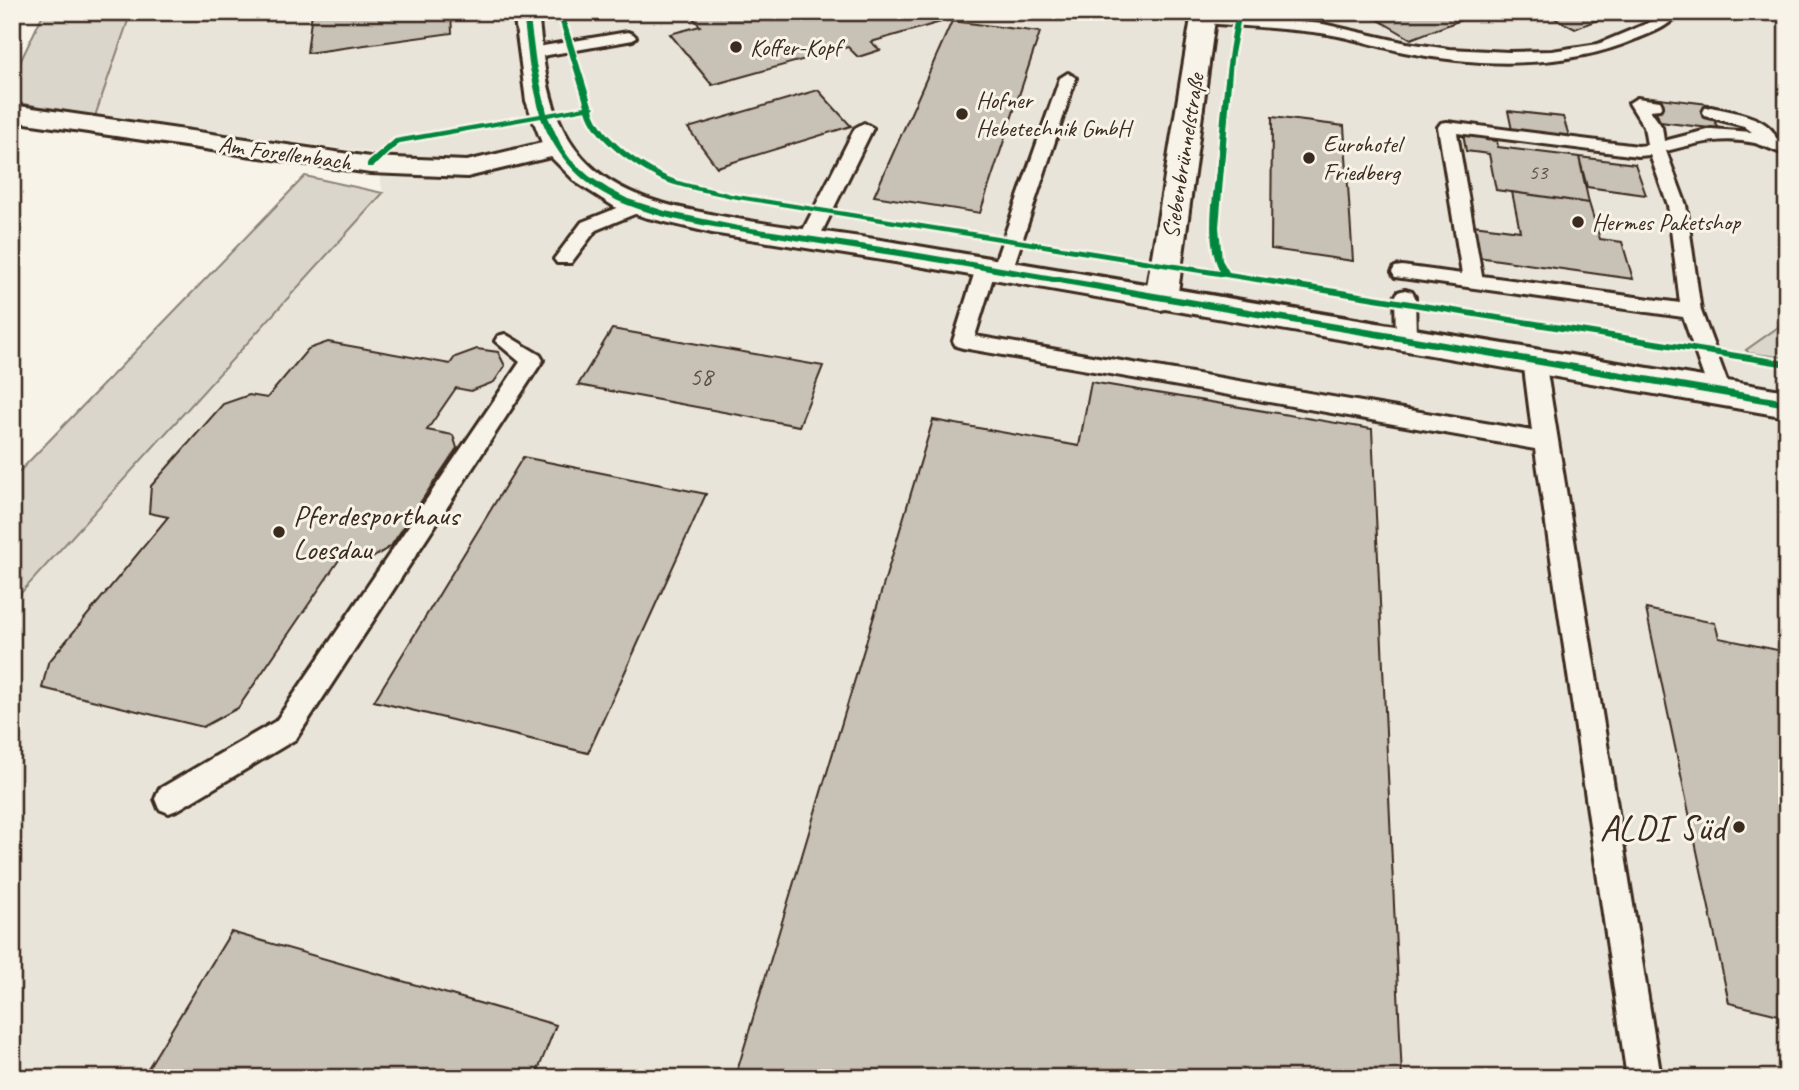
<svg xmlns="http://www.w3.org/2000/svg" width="1799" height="1090" viewBox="0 0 1799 1090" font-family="Caveat,sans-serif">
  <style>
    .built { fill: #e9e4d9 }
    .green { fill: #dbd6cb; stroke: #8b8074; stroke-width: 2 }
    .building { fill: #c8c1b6; stroke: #3b2a1e; stroke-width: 2 }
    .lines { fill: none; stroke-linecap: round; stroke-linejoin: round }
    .lane-casing { stroke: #3b2a1e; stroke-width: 6 }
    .street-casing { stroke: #3b2a1e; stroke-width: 6 }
    .secondary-casing { stroke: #3b2a1e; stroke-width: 6 }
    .lane { fill: #f7f3e8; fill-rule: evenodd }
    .street { fill: #f7f3e8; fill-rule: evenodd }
    .secondary { fill: #f7f3e8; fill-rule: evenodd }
    .cycleway-casing { stroke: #f7f3e8; stroke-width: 5 }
    .cycleway { fill: #00873e; fill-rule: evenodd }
    .poi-dot { fill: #3b2a1e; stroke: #f7f3e8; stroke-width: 2.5 }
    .labels { text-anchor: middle; stroke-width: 6; stroke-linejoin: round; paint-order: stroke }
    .far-number-label { font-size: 21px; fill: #5e5044 }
    .far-poi-label { font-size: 24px; fill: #3b2a1e; stroke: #f7f3e8; text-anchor: start }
    .far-street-label { font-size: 24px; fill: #3b2a1e; stroke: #f7f3e8 }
    .number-label { font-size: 26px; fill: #5e5044 }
    .poi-label { font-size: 30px; fill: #3b2a1e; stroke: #f7f3e8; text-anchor: start }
    .near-poi-label { font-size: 37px; fill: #3b2a1e; stroke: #f7f3e8; text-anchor: end }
  </style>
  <rect width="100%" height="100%" fill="#f7f3e8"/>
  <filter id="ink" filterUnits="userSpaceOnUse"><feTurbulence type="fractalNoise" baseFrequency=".0143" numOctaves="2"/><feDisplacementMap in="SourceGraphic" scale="14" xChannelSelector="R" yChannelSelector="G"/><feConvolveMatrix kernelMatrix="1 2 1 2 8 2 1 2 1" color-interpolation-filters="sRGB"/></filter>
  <g filter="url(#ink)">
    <path class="built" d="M131,12H1787V1078H12V603L383,193L375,153L95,116Z"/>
    <path class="green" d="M44,12H131L95,116L12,102V79Z
      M305,176L383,193L12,603V479Z
      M1787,321V358L1749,353L1746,350Z"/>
    <path class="building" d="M312,12H451L452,33L307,53Z
      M688,12H930L941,22L871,42L880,50L858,57L848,47L712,85L670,34L700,26Z
      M1365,12H1482L1411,39Z
      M1543,12H1616L1575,29Z
      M952,21L1040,32L980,213L874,196Z
      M818,90L851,126L717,167L688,128Z
      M1651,97L1708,104L1718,129L1660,122Z
      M1508,111L1563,117L1569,136L1512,130Z
      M1272,117L1344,126L1353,261L1271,249Z
      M1463,133L1485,136L1486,140L1497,141L1498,147L1579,157L1589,203L1496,190L1489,154L1466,151Z
      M1579,157L1635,164L1646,195L1587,187Z
      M1512,192L1589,203L1600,239L1622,242L1633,279L1471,256L1465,224L1520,231Z
      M612,329L823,366L799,426L578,385Z
      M328,342L450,364L455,357L477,349L498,352L505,366L494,382L471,391L456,388L427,430L453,435L457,448L391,546L371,559L343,554L238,708L203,727L42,688L48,663L168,517L149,513L151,486L223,404L249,395L267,398L308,349Z
      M1091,382L1372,429L1402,1078H735L933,420L1079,446Z
      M523,457L706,494L588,753L374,701Z
      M1646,609L1715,623L1719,638L1787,652V1017L1729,1003Z
      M231,932L556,1025L535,1078H142Z"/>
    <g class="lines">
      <g class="lane-casing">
        <path id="lane" d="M1665,12H1680C1669,27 1653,32 1636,39C1566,69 1479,67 1404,52C1377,46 1349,37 1321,33C1282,28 1243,26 1204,23L1196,18L1204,13L1323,24L1407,43L1449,49L1509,52L1552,51L1598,44L1660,18Z
          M628,32L633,34L636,37L633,40L531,58L523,53L531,48Z
          M1068,73L1076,78L1012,271L1009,276L1002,277L994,274L975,336L1532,431L1523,360L1526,355L1534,352L1542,355L1545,360L1661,1078H1627L1535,449L963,348L956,346L953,341L976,268L979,263L986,262L994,265L1060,78Z
          M1637,98L1660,101L1662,105L1660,109L1650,110L1662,127L1664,141L1711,129L1752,132L1744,126L1705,116L1703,112L1705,108L1711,107C1731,112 1769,116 1776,138L1787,143V155C1776,152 1766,146 1755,143C1723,136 1697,143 1666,151L1686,205L1701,311L1731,392L1728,398L1720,400L1712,398L1709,392L1683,317L1402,278L1395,277L1392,272L1395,267L1402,266L1462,274L1438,127L1441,123L1447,122L1638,146L1647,145L1644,127L1629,103ZM1457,133L1638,156L1650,155L1668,205L1680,303L1482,276Z
          M864,123L873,128L818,240L815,244H801L798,240L855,128Z
          M635,201L644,207L642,211L596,230L571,263H557L554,259L582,222Z
          M1405,290L1412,292L1415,297L1416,338L1413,343L1406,345L1399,343L1396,338L1395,297L1398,292Z
          M505,334L540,355L543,360L296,739L179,809L169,813L159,809L155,799L159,789L276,721L520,362L495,341L498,336Z"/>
      </g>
      <g class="street-casing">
        <path id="street" d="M1192,12H1216L1177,299L1172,307L1161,310L1150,307L1145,299Z"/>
      </g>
      <g class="secondary-casing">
        <path id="secondary" d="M514,12H538C545,77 549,139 607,179C643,203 685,209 726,217C786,228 846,234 906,244C1199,294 1493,342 1787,391V417L895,262L712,233L644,217L615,207L577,183L551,157L467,177L370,173L12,121V105L370,157L467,161L542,143L526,101Z"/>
      </g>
      <use href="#lane" class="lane"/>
      <use href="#street" class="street"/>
      <use href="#secondary" class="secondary"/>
      <g class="cycleway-casing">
        <path id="cycleway" d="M523,12H529L536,64L547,113L585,106L557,12H563L592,105L595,107L593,109C602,139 640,164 668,177C686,185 712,188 731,194L1220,271C1203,240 1215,187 1218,153C1222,105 1226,60 1236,12H1242L1233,59L1219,227L1222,260L1229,272L1787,361V367L731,198C711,193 679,188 661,180C634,166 595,141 586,110L548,117L563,149L571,160L589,176L609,189L628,199L665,211L738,226L895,249L1787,400V407C1511,360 1235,314 960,266C891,254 822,245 753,233C712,227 664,220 625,204C584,187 557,159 541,118L400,143L373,167H367V163L395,139L540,114L529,64Z"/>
      </g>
      <use href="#cycleway" class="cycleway"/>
    </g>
  </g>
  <g class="poi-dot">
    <circle cx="736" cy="47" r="7"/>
    <circle cx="962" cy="114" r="7"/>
    <circle cx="1309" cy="158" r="7"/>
    <circle cx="1578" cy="222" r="7"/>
    <circle cx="279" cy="532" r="7"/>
    <circle cx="1739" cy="827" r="7"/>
  </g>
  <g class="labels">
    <g class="far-number-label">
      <text x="1538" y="179">53</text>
    </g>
    <g class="far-poi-label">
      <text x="750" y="55">Koffer-Kopf</text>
      <text x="976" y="108">Hofner<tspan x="976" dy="28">Hebetechnik GmbH</tspan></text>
      <text x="1323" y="152">Eurohotel<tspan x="1323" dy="28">Friedberg</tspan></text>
      <text x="1592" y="230">Hermes Paketshop</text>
    </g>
    <g class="far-street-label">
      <text transform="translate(285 153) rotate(8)" y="8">Am Forellenbach</text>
      <text transform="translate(1183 156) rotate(-81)" y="8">Siebenbrünnelstraße</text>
    </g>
    <g class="number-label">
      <text x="701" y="385">58</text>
    </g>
    <g class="poi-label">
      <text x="293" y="525">Pferdesporthaus<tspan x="293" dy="34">Loesdau</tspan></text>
    </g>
    <g class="near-poi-label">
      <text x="1725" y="840">ALDI Süd</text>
    </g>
  </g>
  <rect width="1799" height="1090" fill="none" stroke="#f7f3e8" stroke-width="42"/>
  <rect x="21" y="21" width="1757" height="1048" fill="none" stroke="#3b2a1e" stroke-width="2.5" filter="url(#ink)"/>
</svg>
